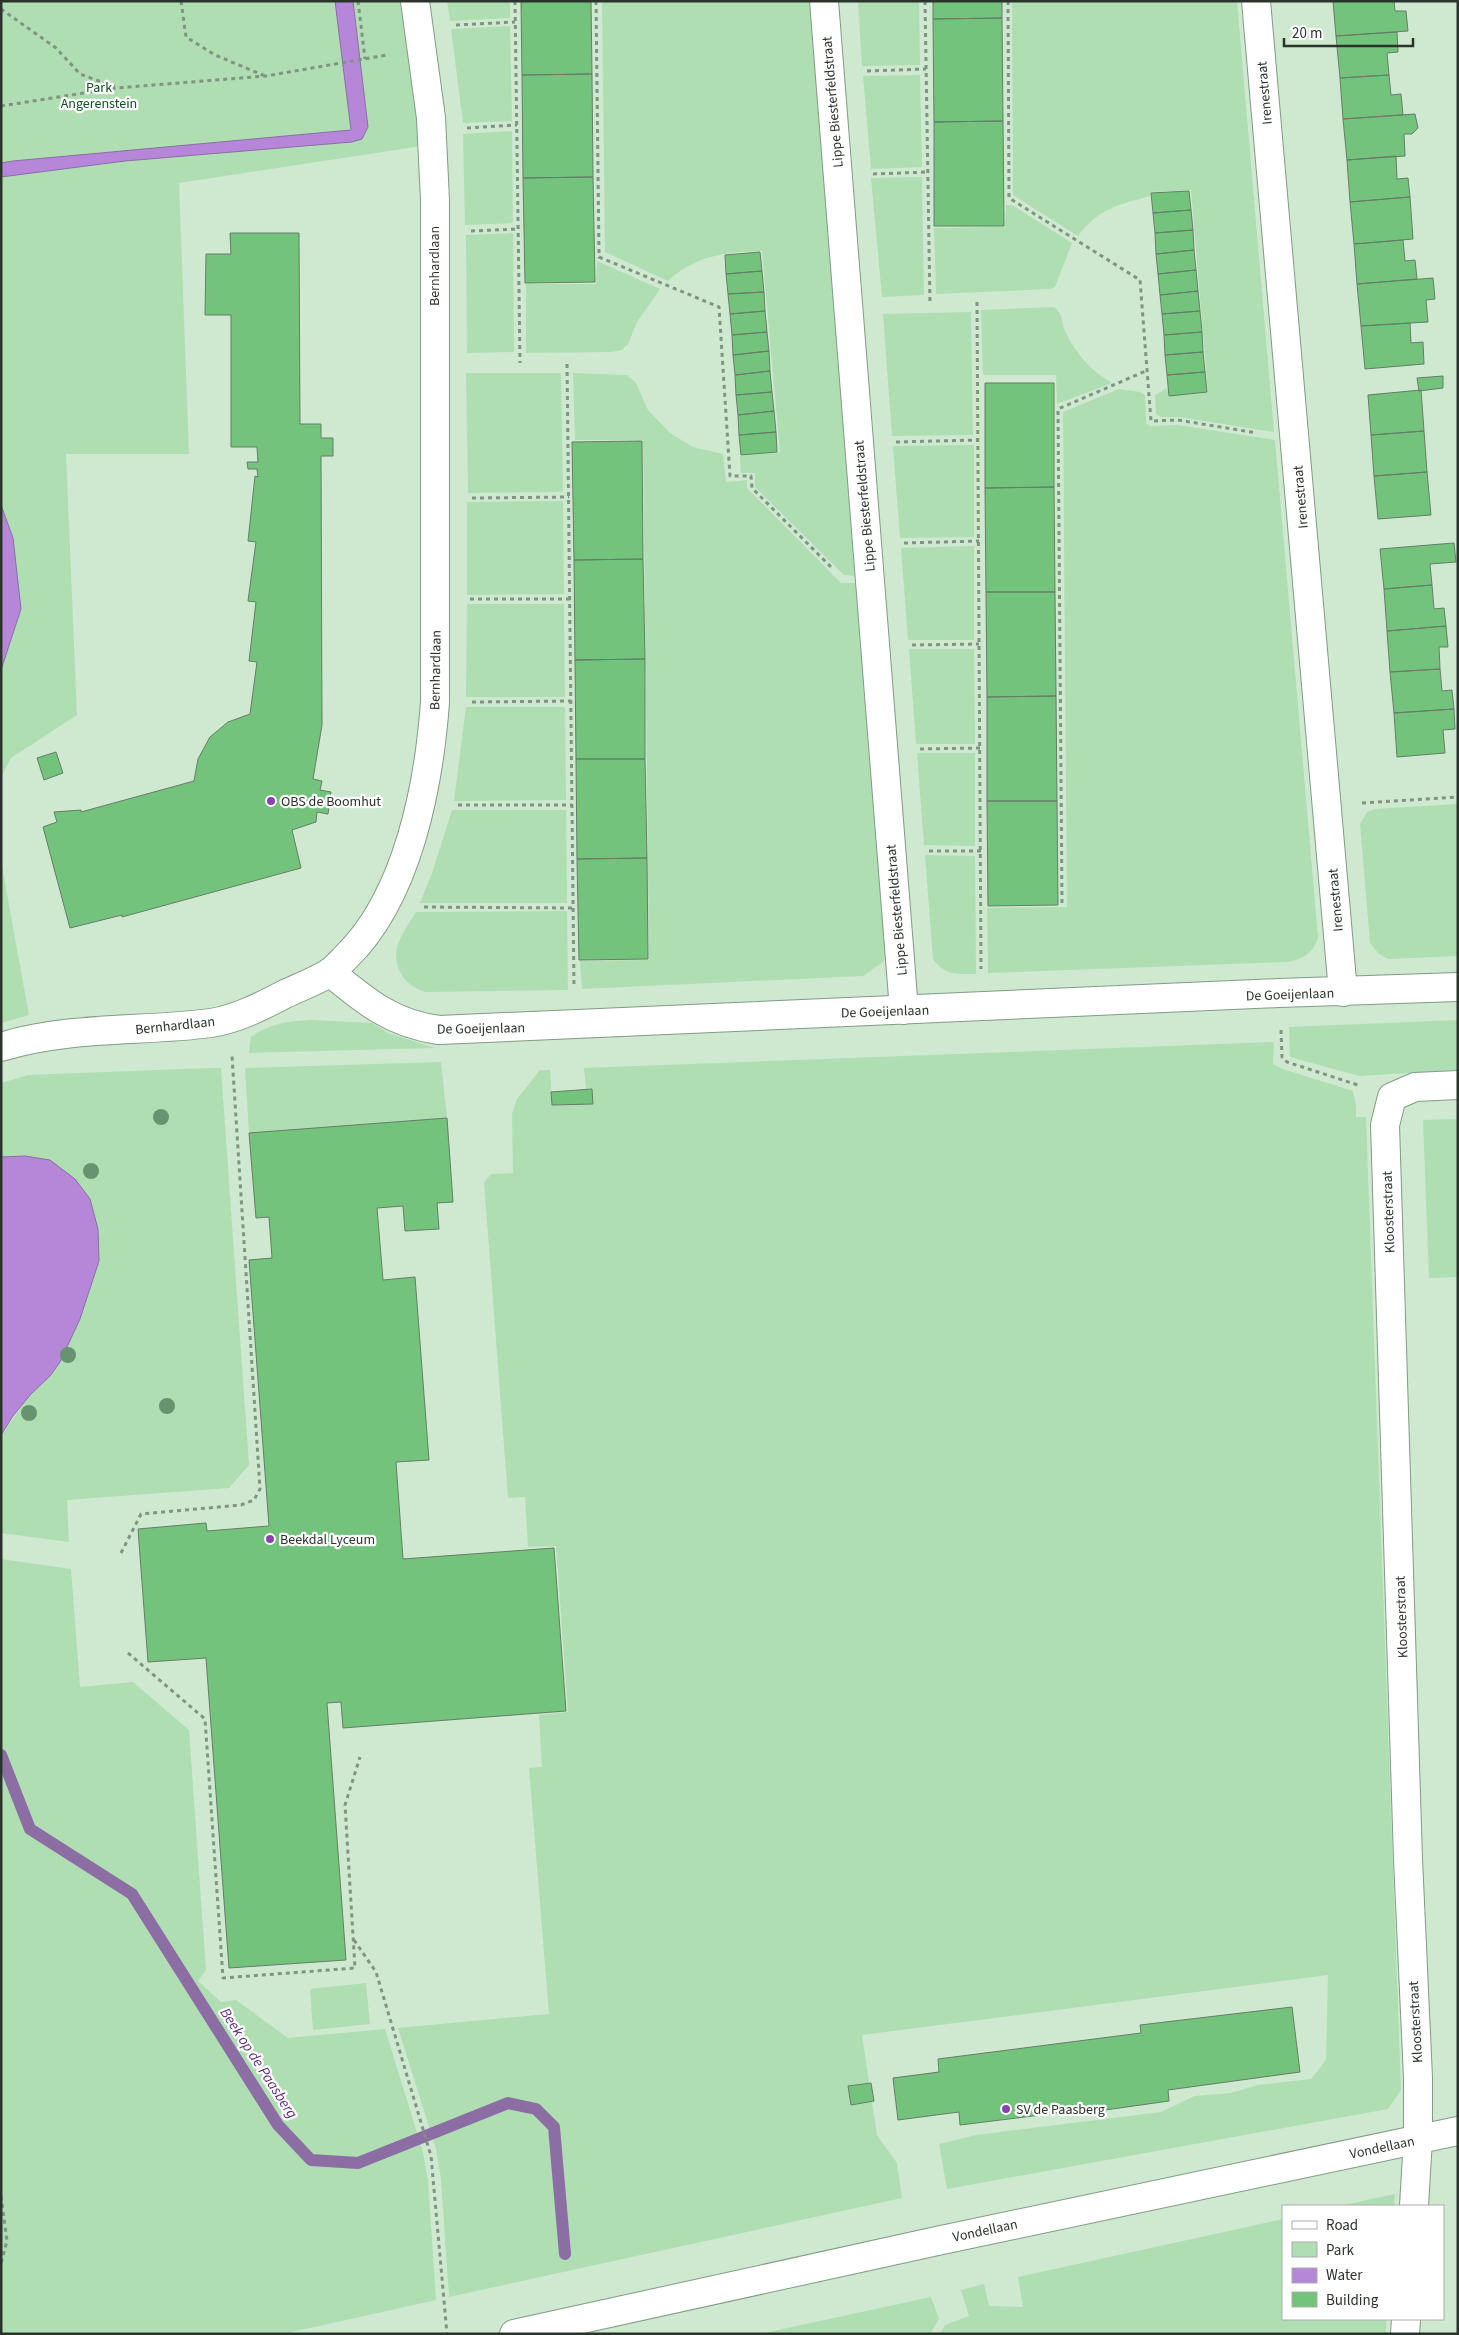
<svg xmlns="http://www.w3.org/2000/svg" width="1459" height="2335" viewBox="0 0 1459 2335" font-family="'Source Sans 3',sans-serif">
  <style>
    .green { fill: #afdeb3 }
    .water { fill: #b687d9; stroke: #8c6ea5 }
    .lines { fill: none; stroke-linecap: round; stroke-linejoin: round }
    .stream { stroke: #8c6ea5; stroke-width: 12 }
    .building { fill: #73c37d; stroke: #667e68 }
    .minor-casing { stroke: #829b84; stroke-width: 30 }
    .path { stroke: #819482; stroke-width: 3; stroke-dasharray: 4 4; stroke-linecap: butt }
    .minor { stroke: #fff; stroke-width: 28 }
    .tree { fill: #689370 }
    .poi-dot { fill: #8942b5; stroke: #fff; stroke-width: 2 }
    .labels { text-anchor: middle; stroke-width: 4.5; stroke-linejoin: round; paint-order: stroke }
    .park-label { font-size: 14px; fill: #154d21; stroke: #fff }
    .street-label { font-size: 14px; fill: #2a342b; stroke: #fff }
    .poi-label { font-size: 14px; fill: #2a342b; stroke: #fff; text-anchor: start }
    .water-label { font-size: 15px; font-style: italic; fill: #602484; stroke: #fff }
  </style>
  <rect width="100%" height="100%" fill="#cee9d0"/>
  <path class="green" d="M1,1H404L422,146L179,183L189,454H66L77,715L11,758L1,777Z
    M447,1H510V18L450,21Z
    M602,1H812L858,576L844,575L755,487V473H741L740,456L780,452L762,251C727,252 695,255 668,281L605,252Z
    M858,1H919L920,65L862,66Z
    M1012,1H1237L1274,432L1179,417H1161L1156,414L1155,395L1167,388L1169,396L1208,392L1191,190L1151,192L1150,196C1118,205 1099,208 1078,236L1013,195Z
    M510,26L512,121L463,123L451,29Z
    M920,75L922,167L871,169L863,76Z
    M512,131L513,223L465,225L463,134Z
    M922,177L924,295L882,297L871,178Z
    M1006,205H1012L1072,243L1055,287L1050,289L936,294L934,228L1005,227Z
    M513,233L514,352L467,353L466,235Z
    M597,261L660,289L637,322L628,344L622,350L611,352L526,353V284H596Z
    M1054,307C1063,313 1061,322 1065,331C1075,353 1091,371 1112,383L1057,404L1056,375H983L981,310Z
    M971,312L973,435L892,436L883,314Z
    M466,373H561L563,492L468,493Z
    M573,373L627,375L636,383L648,410L670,433L693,447L723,454L726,482L747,480V488L841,583H858L888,950L883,962L863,976L582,989L580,961L649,960L643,440H575Z
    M1119,389L1140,392L1145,395L1146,423L1150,426L1178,425L1275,440L1318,937C1314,953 1303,959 1288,962L988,973L987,908L1067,907L1063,412Z
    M974,445V537L900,538L893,446Z
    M563,501L564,594L467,595V502Z
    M974,546V640H908L901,548Z
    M467,604H564L565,697H466Z
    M909,649H974L975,744H916Z
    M466,707H565L566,800L454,801Z
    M917,753H975V846L924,845Z
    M1458,804V956L1388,959L1379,954L1370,943L1360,824L1367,812L1375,809Z
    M452,810H566L567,903H420L432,873Z
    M925,855L975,856L976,974C957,974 945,976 933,959Z
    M1,861L29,1015L1,1023Z
    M567,911L568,990L426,992C405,987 391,966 398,944C402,933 410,922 416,912Z
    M312,1020L372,1023L388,1033L435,1048L249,1053L251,1037C271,1023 288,1021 312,1020Z
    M1458,1020V1070L1359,1076L1290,1057L1289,1027Z
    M1274,1042L1273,1064L1283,1069L1353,1091L1356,1105V1117H1366L1401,2090L1388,2109L947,2189L939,2144L976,2135L1161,2112L1195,2096L1231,2093L1258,2085L1311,2079L1326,2060L1328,1975L862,2035L877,2135L897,2163L902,2198L449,2297L441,2179L436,2149L398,2028L549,2014L529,1768L542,1767L539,1715L568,1712L556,1546L528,1547L525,1497L508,1498L484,1182L491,1174L513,1173L512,1114L517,1099L540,1070H550L552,1105L593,1104L592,1089H586L584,1068Z
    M441,1062L447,1118L249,1133L245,1068Z
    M209,1068H221L249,1465L229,1488L67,1500L69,1542L1,1533V1435L31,1394L50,1376L25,1156L1,1157V1083L28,1075Z
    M1458,1119V1277L1429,1278L1423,1120Z
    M1,1559L71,1569L80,1687L133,1682L189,1730L206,1970L198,1981L221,2002L236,2000L288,2038L385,2029L423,2152L428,2180L436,2300L283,2334H1Z
    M366,1983L370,2024L313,2030L310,1989Z
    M1395,2194L1394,2206H1339Z
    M1283,2219V2319H1386V2334H940L945,2325L969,2316L961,2290L984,2284L989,2306L1023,2307L1018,2277Z
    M931,2297L939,2319L930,2334H760Z"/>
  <path class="water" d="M335,1H353L368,127L362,139L352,142L125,161L1,177V163L13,161L351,130Z
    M1,505L13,538L21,609L1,670Z
    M25,1156L50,1160L75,1179L90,1199L98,1229L99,1261L80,1319L60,1362L50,1376L31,1394L13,1416L1,1435V1157Z"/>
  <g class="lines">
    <path class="stream" d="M1,1755L30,1829L132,1894L278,2125L311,2160L358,2163L508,2103L536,2109L554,2127L565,2254"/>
  </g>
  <path class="building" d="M521,1H591L592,74L522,75Z
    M933,1H1002V18L933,19Z
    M1333,1H1394L1395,11H1406L1408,31L1336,36Z
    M1002,18L1003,121L934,122L933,19Z
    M1397,32L1398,52L1387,53L1389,75L1340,78L1336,36Z
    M592,74L593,177L523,178L522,75Z
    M1389,75L1391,95L1401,94L1403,115L1343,119L1340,78Z
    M1415,114L1418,128L1412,134H1404L1405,156L1347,160L1343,119Z
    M1003,121L1004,226H934V122Z
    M1396,156L1397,179L1408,178L1410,197L1350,202L1347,160Z
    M593,177L595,282L525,283L523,178Z
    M1189,191L1191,210L1153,213L1151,193Z
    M1410,197L1413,239L1354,244L1350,202Z
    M1191,210L1193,230L1155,233L1153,213Z
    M1193,230L1194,250L1156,254L1155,233Z
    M230,233H299L300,424H321V438H333V456H321L322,725L313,779L322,781L320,790L331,792L328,814L317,812L316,822L292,830L301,868L122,917V915L70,928L43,827L57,822L54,812L81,810V812L194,781L198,759L210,737L228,722L250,714L257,662L249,661L256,602L248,601L256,542L248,541L255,476L258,477L257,469H248L247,462H258L257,447H231V315H205L206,254H231Z
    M1403,240L1405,261L1415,260L1417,279L1357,284L1354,244Z
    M1194,250L1196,270L1158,274L1156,254Z
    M760,252L762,271L726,274L725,255Z
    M1196,270L1198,291L1160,295L1158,274Z
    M762,271L764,292L728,294L726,274Z
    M1433,278L1435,299L1426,300L1428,322L1361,326L1357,284Z
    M1198,291L1200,311L1162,314L1160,295Z
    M764,292L765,311L730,314L728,294Z
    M765,311L767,332L732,335L730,314Z
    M1200,311L1202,332L1164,335L1162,314Z
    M1410,323L1411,343L1423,342L1424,364L1365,369L1361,326Z
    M767,332L769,351L733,355L732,335Z
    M1202,332L1203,352L1165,355L1164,335Z
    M769,351L770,371L735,375L733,355Z
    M1203,352L1205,372L1167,375L1165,355Z
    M770,371L772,392L736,395L735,375Z
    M1205,372L1207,392L1169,396L1167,375Z
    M1443,376V388L1419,391L1417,378Z
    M985,383H1054V487L985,488Z
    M1421,390L1424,431L1371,435L1368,395Z
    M772,392L774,411L738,415L736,395Z
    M774,411L776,432L739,435L738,415Z
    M1424,431L1427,472L1374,476L1371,435Z
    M776,432L777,452L741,455L739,435Z
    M642,441L643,559L574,560L572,442Z
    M1427,472L1431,515L1378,519L1374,476Z
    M1054,487L1055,592H986L985,488Z
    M1454,543L1456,562L1430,564L1432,585L1384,589L1380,549Z
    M643,559L645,659L575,660L574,560Z
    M1432,585L1434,609L1444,608L1446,626L1387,631L1384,589Z
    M986,592H1055L1056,696L987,697Z
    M1446,626L1448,647H1439L1440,669L1390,672L1387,631Z
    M645,659V759H576L575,660Z
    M1440,669L1442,691L1452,690L1454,709L1394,713L1390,672Z
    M1056,696L1057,801H987V697Z
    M1454,709L1455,729L1443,730L1445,753L1397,757L1394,713Z
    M56,752L63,773L44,780L37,758Z
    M576,759H645L647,858L577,859Z
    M987,801H1057L1058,905L988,906Z
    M647,858L648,959L579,960L577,859Z
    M592,1089L593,1104L552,1105L551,1092Z
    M447,1118L453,1202L437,1203L439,1229L405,1231L403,1206L377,1208L383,1280L415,1277L429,1460L396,1462L403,1559L554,1548L566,1711L343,1728L341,1702L327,1703L346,1960L229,1968L206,1658L148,1662L138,1529L206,1523L207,1531L269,1526L249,1260L272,1258L269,1217L256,1218L249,1133Z
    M1292,2007L1300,2072L1168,2090L1169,2101L1091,2112L1090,2109L960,2125L959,2112L898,2120L893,2078L939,2072L938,2059L1141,2033L1140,2025Z
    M871,2083L874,2101L851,2105L848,2086Z"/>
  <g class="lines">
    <g class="minor-casing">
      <path id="minor" d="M824,1L904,1010
        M1256,1L1343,992
        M330,972C365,1001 392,1024 439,1030L1279,993L1458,987
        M1,1047C67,1026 143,1032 211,1023C237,1019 262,1006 285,994C300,987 316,981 329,973C335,969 341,962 346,957C408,897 429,785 435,702V200L431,118L415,1
        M1414,2206L1418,2139V2078L1408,1859L1385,1125L1392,1097L1415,1087L1458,1085
        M514,2334L937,2241L1458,2131
        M1405,2334L1406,2319"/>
    </g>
    <path class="path" d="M181,1L186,37L215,55L265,76
      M358,1L365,59
      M515,1L520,363
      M596,1L599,257L719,307L730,476H751L752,488L832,568
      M925,1L930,305
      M1008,1L1009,198L1140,280L1151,421L1178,420L1257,433
      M1,9L56,48L80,74L115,87
      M456,25L515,22
      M867,71L926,69
      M1,106L116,88L266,76L387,55
      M467,128L517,125
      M873,174L928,172
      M471,231L518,229
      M977,302L981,969
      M567,364L574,988
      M896,442L978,440
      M472,498L569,497
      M904,543L979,541
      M470,599H570
      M912,645L979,644
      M472,702L571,701
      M920,749L980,748
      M1362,803L1458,797
      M458,805H572
      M929,851H981
      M1062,903L1058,409L1148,370
      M424,907L574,908
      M1281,1030L1282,1057L1287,1062L1358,1085
      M121,1553L141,1514L241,1505L254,1500L260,1489L232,1056
      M128,1653L205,1719L223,1978L355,1968L345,1805L360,1757
      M354,1940L376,1972L431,2156L447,2334
      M1,2196L7,2241L1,2263"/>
    <use href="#minor" class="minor"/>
  </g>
  <g class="tree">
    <circle cx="161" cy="1117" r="8"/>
    <circle cx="91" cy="1171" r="8"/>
    <circle cx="68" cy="1355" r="8"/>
    <circle cx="167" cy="1406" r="8"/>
    <circle cx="29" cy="1413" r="8"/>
  </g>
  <g class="poi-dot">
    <circle cx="271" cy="801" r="5"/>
    <circle cx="270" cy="1539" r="5"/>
    <circle cx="1006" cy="2109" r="5"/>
  </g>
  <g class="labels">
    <g class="park-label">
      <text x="99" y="92">Park<tspan x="99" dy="16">Angerenstein</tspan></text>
    </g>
    <g class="street-label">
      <text transform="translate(1264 93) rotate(-95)" y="5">Irenestraat</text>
      <text transform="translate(832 102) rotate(-95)" y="5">Lippe Biesterfeldstraat</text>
      <text transform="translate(434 266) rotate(-90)" y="5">Bernhardlaan</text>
      <text transform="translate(1300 497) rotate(-95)" y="5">Irenestraat</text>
      <text transform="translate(864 506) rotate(-95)" y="5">Lippe Biesterfeldstraat</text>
      <text transform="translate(435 670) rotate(-89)" y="5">Bernhardlaan</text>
      <text transform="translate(1335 900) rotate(-95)" y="5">Irenestraat</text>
      <text transform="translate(896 910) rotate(-95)" y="5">Lippe Biesterfeldstraat</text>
      <text transform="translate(1290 994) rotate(-2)" y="5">De Goeijenlaan</text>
      <text transform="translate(885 1011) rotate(-2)" y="5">De Goeijenlaan</text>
      <text transform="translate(175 1025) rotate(-6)" y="5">Bernhardlaan</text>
      <text transform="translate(481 1028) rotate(-1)" y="5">De Goeijenlaan</text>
      <text transform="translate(1388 1212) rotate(-92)" y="5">Kloosterstraat</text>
      <text transform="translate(1401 1617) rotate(-92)" y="5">Kloosterstraat</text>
      <text transform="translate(1415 2022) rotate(-93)" y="5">Kloosterstraat</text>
      <text transform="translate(1382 2147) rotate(-12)" y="5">Vondellaan</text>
      <text transform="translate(985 2230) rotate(-12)" y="5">Vondellaan</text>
    </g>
    <g class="poi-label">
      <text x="281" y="806">OBS de Boomhut</text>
      <text x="280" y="1544">Beekdal Lyceum</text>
      <text x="1016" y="2114">SV de Paasberg</text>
    </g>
    <g class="water-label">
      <text transform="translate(259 2063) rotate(57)" y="5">Beek op de Paasberg</text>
    </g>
  </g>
  <rect width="1459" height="2335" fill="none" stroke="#2a342b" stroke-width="5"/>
  <rect x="1282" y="2205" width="162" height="115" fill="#ffffff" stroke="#aaaeaa"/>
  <rect x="1292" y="2221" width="25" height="8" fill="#ffffff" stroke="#aaaeaa"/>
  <text x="1326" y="2230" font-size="15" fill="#2a342b">Road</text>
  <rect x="1292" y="2242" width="25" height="15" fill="#afdeb3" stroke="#aaaeaa"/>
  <text x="1326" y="2255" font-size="15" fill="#2a342b">Park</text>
  <rect x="1292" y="2268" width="25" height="15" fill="#b687d9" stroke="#aaaeaa"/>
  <text x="1326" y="2280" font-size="15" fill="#2a342b">Water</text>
  <rect x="1292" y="2292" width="25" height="15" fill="#73c37d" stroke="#aaaeaa"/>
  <text x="1326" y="2305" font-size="15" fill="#2a342b">Building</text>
  <path d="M1284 38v8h129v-8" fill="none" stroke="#2a342b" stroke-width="2.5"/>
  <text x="1292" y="38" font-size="15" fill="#2a342b" stroke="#ffffff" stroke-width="4" paint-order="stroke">20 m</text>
</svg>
